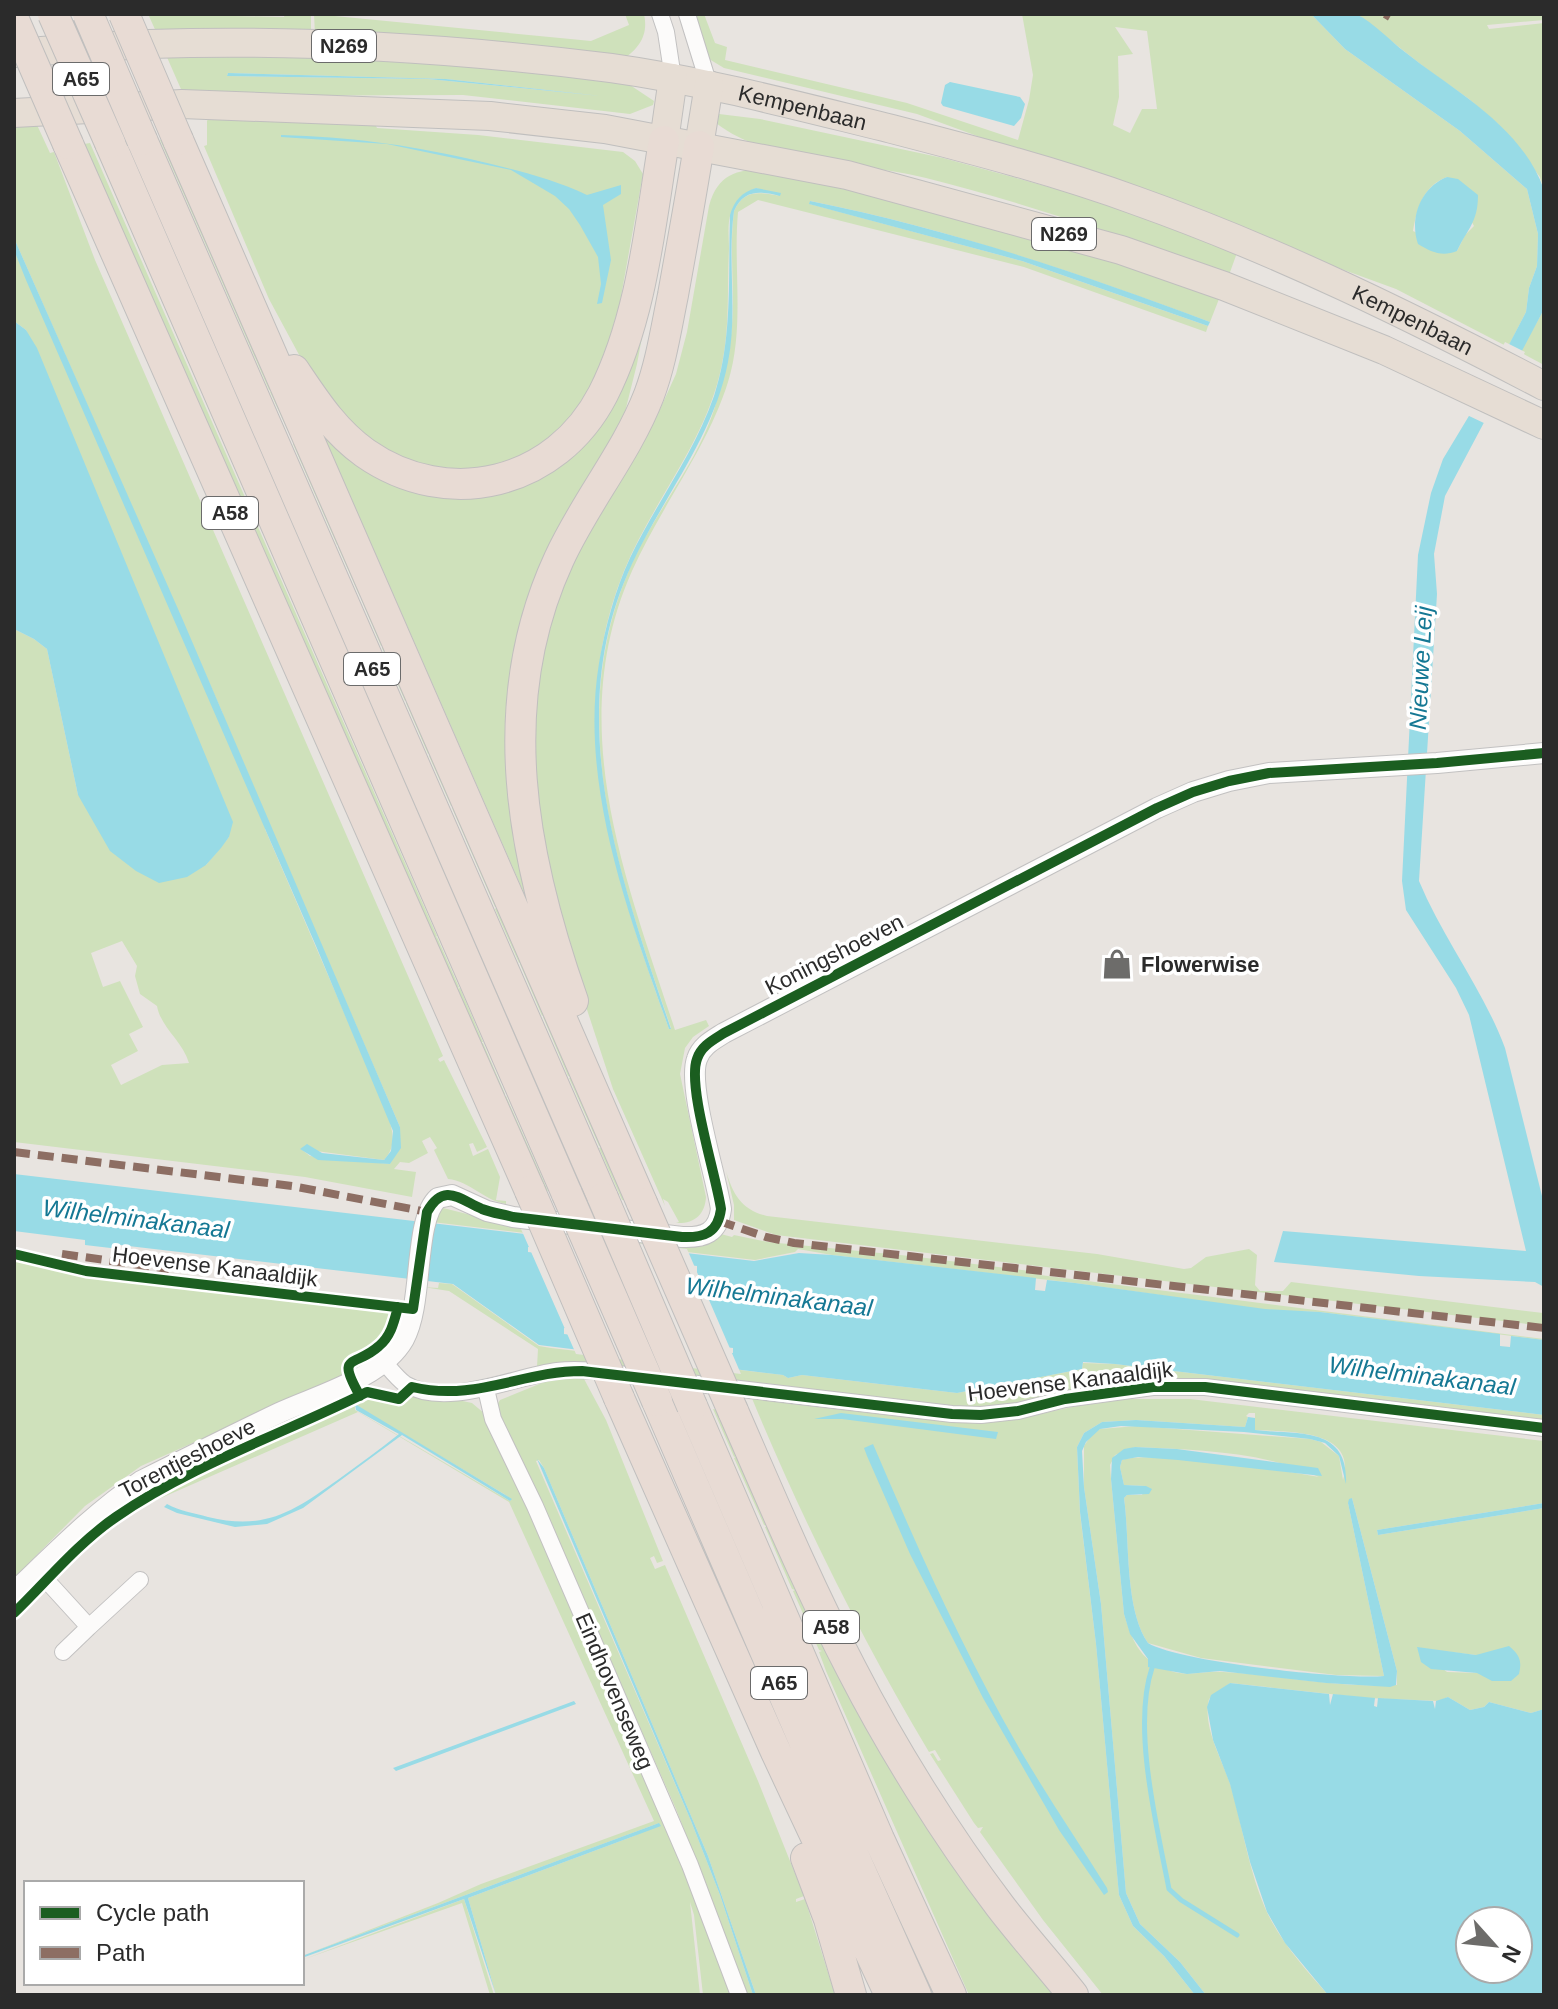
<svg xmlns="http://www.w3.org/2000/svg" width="1558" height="2009" viewBox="0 0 1558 2009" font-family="Helvetica,sans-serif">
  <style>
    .green { fill: #cfe1bb; fill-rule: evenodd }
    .water { fill: #98dbe6; fill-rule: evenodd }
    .pier { fill: #e8e4e0 }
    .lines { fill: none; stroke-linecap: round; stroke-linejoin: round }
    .stream { stroke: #98dbe6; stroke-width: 5 }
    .minor-casing { stroke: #c2c1c1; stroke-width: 18 }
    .tertiary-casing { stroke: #c2c1c1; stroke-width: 22 }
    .trunk-casing { stroke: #c0bfbe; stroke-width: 30 }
    .motorway-casing { stroke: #c0bfbe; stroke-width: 32 }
    .minor { stroke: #fcfbfa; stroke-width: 16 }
    .tertiary { stroke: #fcfbfa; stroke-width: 20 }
    .trunk { stroke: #e6ddd4; stroke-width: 28 }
    .motorway { stroke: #e8dbd4; stroke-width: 30 }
    .motorway-bridge-casing { stroke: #c0bfbe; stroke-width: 32; stroke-linecap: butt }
    .motorway-bridge { stroke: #e8dbd4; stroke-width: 30 }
    .quiet { stroke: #8d6e63; stroke-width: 8; stroke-dasharray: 16 8; stroke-linecap: butt }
    .cycleway-casing { stroke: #fff; stroke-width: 15 }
    .cycleway { stroke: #1b5e20; stroke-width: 10 }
    .labels { text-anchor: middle; stroke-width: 7; stroke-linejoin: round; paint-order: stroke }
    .shield { fill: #fff; stroke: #6b6b6b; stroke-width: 2 }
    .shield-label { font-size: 20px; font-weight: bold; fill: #2b2b2b }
    .street-label { font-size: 22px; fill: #2b2b2b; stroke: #fff }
    .poi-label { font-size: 22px; font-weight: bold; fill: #2b2b2b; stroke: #fff; text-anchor: start }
    .water-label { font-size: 24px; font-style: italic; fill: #157894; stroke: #fff }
  </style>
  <rect width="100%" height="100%" fill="#e8e4e0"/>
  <path class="green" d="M148,14L284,17L285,14H311V35L158,36Z
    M314,14L591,41L629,25L625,14H644C649,36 638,50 620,61L315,35Z
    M691,14H704L715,43L727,47L725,60L907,103L1018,140L1029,100L1033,75L1022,14H1311L1345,49L1460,131L1527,189L1538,234L1537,266L1529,288L1526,312L1508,347L1396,289L917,114L724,68L709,59ZM1115,27L1147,31L1157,109H1142L1130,133L1113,125L1119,97L1118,56L1133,54ZM1447,177L1474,226L1465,235L1457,251L1413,231C1417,208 1423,186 1447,177Z
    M1357,14H1544V20L1487,25L1489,29L1544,23V190L1540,177L1498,124L1469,99L1428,70Z
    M236,54L474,63L630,85L654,101L653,105L630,114L463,95L184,96L166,55ZM228,73L446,79L601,96L428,79L227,76Z
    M719,114L760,119L943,158L1140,212L1238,250L1229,275C1129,239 1029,204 926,178C865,162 766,163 716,123L715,116Z
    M210,116L376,126L377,128L478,135L623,152L635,161L643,174L620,302L604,358L581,406L550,439L511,461L470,470L414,464L375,443L338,412L304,364L269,299L204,146L207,145V121Z
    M37,125L50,153L54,152L95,260L443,1056L438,1059L440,1062L444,1060L487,1147L477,1152L473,1143L469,1144L473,1156L488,1149L500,1177L496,1200L506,1201V1204C483,1200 470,1181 448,1179L434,1150L437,1148L430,1137L422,1141L428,1153L409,1163L400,1162L394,1169L416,1172L412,1197L305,1177L14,1142V629L34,639L47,649L78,795L206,865L229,837L26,330L14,321V250L217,714H223L14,238V160L16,159L14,158V126ZM269,824L400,1127L390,1164L310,1156L301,1149L384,1160C398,1145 392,1129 387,1112L265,829ZM122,941L137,966L135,976L140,994L157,1006C161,1028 182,1040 189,1063L162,1065L121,1085L111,1065L138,1051L129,1034L143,1027L120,981L103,987L91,953Z
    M160,140H165L628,1200H622L599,1148L602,1147L599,1146L569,1078L572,1077L568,1076L543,1017L544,1015L542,1016L520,964L521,962L519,963L495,909L497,907H495L452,808L453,805L451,806L429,756L430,753L428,754L406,703L408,700L405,701L382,648L383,645L381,646L361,599L362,596L360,597L338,547L340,545H337L293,444L294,441L293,442L270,392L272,391L269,390Z
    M90,143L437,936L435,938L437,937L459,987L457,989L460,988L483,1042L480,1043H483L505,1094L504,1097L506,1096L548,1191L543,1190L84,144Z
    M773,168L1126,265L1219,299L1210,322C1080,274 946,228 810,201V204L1022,261L1208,326L1206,332L1024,267L758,200L738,212C733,267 745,328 728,382C708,447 660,508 632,571C563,726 626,880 675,1030L706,1020L709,1026L693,1037L685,1048L680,1074L706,1197C705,1215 694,1224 676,1223L679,1222L668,1202L663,1199L665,1206L613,1089L556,915L531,769L541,643L568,562L656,418L676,374L687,332L709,206C719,170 741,170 773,168ZM756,188L780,196C759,192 744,189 734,211C729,249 735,288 732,326C730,350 723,379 716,403C699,463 653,513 629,570C563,725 620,878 671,1028L669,1029C616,880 561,726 624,571C653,500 707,441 722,364C730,326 727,287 729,249C729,238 727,223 731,213C737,200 744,194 756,188Z
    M668,198L637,364L624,416L524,649L545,941L313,411L430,487L584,441Z
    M1544,303V365L1520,352L1542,313Z
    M726,1171C733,1195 742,1210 767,1216L1097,1254L1184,1269L1191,1268L1206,1257L1249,1249L1257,1255L1255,1285L1260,1291H1283L1291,1282L1543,1313L1544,1326L776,1235L734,1220V1205Z
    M443,1208L479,1217L721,1234L732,1237L734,1235L768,1242L910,1256L1030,1271L1040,1275L1544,1339V1340L1320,1312L1265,1310L1075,1283L832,1255L798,1249L795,1252L755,1260L432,1222Z
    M14,1260L53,1265L97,1276L393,1311C390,1326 382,1341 368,1350C355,1359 343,1355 343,1376L141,1466L85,1506L14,1578Z
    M439,1283L452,1284L539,1346L551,1348L783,1375L788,1378L802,1375L957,1393L1082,1369L1083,1363L1115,1364L1544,1415V1422L1187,1378H1160L988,1411L634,1370L537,1367L538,1349L449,1291L423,1287L438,1288Z
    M580,1376L748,1395L1029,1416L1111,1399H1190L1544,1441V1503L1377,1530L1378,1535L1544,1508V1709L1531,1713L1489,1702L1484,1707L1470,1710L1448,1697L1439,1701L1367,1698L1230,1683L1209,1699C1202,1728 1223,1760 1231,1787C1244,1831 1250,1881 1272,1922C1287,1949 1308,1972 1328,1995H1206L1180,1962L1140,1924L1126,1893L1101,1604L1084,1487V1446L1092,1434L1100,1429L1137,1426L1310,1439L1321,1442L1339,1456L1343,1480C1358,1428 1286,1432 1255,1430V1413H1249L1246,1416L1248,1417L1245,1427L1136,1420L1102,1422L1084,1433L1077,1447L1080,1513L1096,1644L1119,1895L1133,1926L1164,1956L1195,1995H1103L1043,1920L980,1832L983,1827L978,1828L974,1823L930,1754L933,1753L938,1761L941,1760L935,1750L929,1752C861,1638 801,1517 751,1396L583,1377L606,1420L663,1561L657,1563L654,1556L650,1558L655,1569L665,1565L758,1781L804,1896L796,1899V1902L805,1899L835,1995H756L708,1856L544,1468L539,1460L536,1461L691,1821L720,1895L753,1995H743L719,1920L676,1809L532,1484L503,1431L497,1405L500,1400L554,1378ZM1135,1447C1195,1450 1264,1451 1319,1477C1284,1470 1149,1450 1122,1460L1120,1467L1124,1485L1146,1486L1142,1495H1127L1124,1498C1130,1539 1124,1608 1148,1643L1201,1658L1336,1675L1384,1676L1348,1503L1352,1498L1397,1671V1685C1338,1688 1281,1675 1223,1672C1207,1671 1190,1676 1174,1672C1166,1670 1158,1665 1151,1661C1136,1652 1129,1630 1124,1614L1111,1479L1110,1465L1115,1455ZM1417,1648L1476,1655L1477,1673L1447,1672Z
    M352,1389L351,1395L152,1489L97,1526L50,1569L111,1512L151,1484Z
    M372,1396L397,1403H402L414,1396L453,1399L472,1403L485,1414L531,1500L735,1995H703L694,1915L690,1902L700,1995H496L468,1898L634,1836L659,1823L302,1956L438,1903L481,1884L654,1821L509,1502L358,1412L152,1502L157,1496ZM355,1405L504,1494L511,1499L510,1501L355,1410Z
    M713,1409L718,1410L775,1532L1057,1995H969L826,1671L819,1652L822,1651L819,1650L793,1591L795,1590L792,1589L765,1527L767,1526L764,1525L734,1458L737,1456L734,1457Z
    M464,1899L494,1995H490L462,1903L302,1960Z"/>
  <path class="water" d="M1311,14C1325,14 1342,11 1355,14C1367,17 1393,43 1405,52C1454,91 1522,126 1544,190V303L1542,313L1445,496L1434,554L1437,594L1419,881C1443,939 1483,989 1505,1048L1544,1204V1287L1535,1282L1419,1276L1274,1262L1283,1231L1526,1251L1469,1015L1456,988L1406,910L1402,881L1418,555L1431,493L1443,459L1490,381L1526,312L1529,288L1537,266L1538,234L1527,189L1460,131L1345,49Z
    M228,73L446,79L601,96L428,79L227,76Z
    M950,82L1020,97L1025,104L1021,118L1014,126L943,106L941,103L945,85Z
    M281,135C350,137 403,144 470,159C511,169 549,177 587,195L621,185V194L603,205L611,260L602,303L597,304L601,284L598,257L580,225L569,209L555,196L511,170L387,144L281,137Z
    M1447,177L1458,179L1478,195C1478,222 1468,228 1457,251C1442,257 1431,252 1418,244C1409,218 1421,187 1447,177Z
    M756,188L781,193L780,196C760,191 744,189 734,211C727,261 738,312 728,362C714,436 663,497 632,564C560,717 621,879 671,1029H669C629,916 579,785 599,663C605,628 615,590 630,558C656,503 694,454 714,396C733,339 728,275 730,215C734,201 742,192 756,188Z
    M810,201C946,228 1080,273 1210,322L1208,326L1022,261L809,204Z
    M14,238L182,618L400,1127L401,1148L390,1164L318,1160L300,1149L307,1144L322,1153L384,1160L391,1151L393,1131L316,946L26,280L14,250Z
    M14,321L26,330L37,348L233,822L229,837L221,848L206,865L187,877L159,883L136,871L110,851L78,795L47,649L34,639L14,629Z
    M14,1174L754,1261L799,1253L832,1255L1036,1278L1035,1290L1045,1291L1047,1280L1075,1283L1265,1309L1320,1312L1500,1334V1346L1510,1347L1511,1336L1544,1340V1415L1115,1364L1083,1362L1082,1369L957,1393L802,1375L788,1378L783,1375L539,1345L453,1284L120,1245L119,1249L85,1245V1240L14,1231ZM528,1247L697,1266V1272L528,1252ZM564,1328L733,1348V1353L564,1334Z
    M355,1404L512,1499L510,1501L402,1435L303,1508L267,1524L235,1527L177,1513L164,1507L167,1504C180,1511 194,1513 208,1517C266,1531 294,1511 339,1479C359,1464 379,1450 399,1434L356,1410Z
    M841,1413L998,1432L996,1439L842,1419H814Z
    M1248,1417L1255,1418V1430C1296,1435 1349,1425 1346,1484L1339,1456L1325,1443L1310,1439L1244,1432L1121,1426L1100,1429L1086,1442L1082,1451L1084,1487L1101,1604L1126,1893L1140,1924L1180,1962L1206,1995H1195L1164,1956L1133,1926L1119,1895L1096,1644L1080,1512L1077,1447L1084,1433L1102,1422L1136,1420L1245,1427Z
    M873,1444C918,1549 965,1655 1022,1753C1049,1799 1079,1843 1107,1888L1108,1892L1104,1895L1059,1830L983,1698L910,1554L867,1456L864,1448Z
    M1135,1447L1177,1449L1318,1468L1322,1476L1178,1460L1138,1457L1122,1460L1120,1467L1124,1485L1146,1486L1152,1489L1149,1494L1127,1495L1124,1498C1130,1539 1124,1608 1148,1643C1179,1662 1345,1680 1384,1676L1348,1503L1349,1499L1352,1498L1397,1671L1396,1685L1390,1687L1326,1683L1220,1671L1187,1674L1148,1667V1659L1130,1634L1124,1614L1111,1479L1112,1458L1124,1449Z
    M537,1459L544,1468L708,1856L756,1995H753L720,1895L691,1821Z
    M1544,1503V1508L1378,1535L1377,1530Z
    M1509,1646C1520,1655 1522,1661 1519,1674L1511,1681H1492L1477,1673L1431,1669L1421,1662L1417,1647L1476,1655Z
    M1230,1683L1329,1694L1330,1705L1333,1694L1375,1698L1374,1706L1377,1707L1378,1698L1433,1701L1435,1709L1436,1701L1448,1697L1470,1710L1484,1707L1489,1702L1531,1713L1544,1709V1995H1328L1285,1943L1267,1912L1250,1862L1230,1784L1213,1740L1207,1707L1211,1695ZM1470,1921H1518V1969H1470Z
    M574,1701L576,1704L396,1771L393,1768Z
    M659,1823L661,1826L468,1898L496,1995L464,1899L302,1958V1956C421,1912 540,1867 659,1823Z"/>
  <path class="pier" d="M1505,342L1525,352L1486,424L1467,415Z
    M521,1229L687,1249L741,1374L576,1354Z"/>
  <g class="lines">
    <path class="stream" d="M1152,1668C1132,1727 1157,1827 1169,1889L1181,1900L1237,1935"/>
    <g class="minor-casing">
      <path id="minor" d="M660,14L666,32L673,78
        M687,14L709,85
        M384,1362C391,1370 397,1378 405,1384C447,1409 515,1376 557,1371C587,1367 620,1375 650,1378
        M681,1382L952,1414L981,1415L1018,1411L1065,1399L1153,1387H1205L1544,1428
        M486,1389L493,1419L535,1506L690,1865L739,1995
        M37,1570L89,1627L63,1652
        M89,1627L140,1580"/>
    </g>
    <g class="tertiary-casing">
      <path id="tertiary" d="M14,1592C55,1553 94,1513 141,1481C187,1458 233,1435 279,1413C318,1395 382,1378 404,1339C424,1303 413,1220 438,1198L452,1195L487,1211L513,1217L682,1237C704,1238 718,1233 721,1209C716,1175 687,1086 697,1059C701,1046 713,1040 724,1033L1157,808L1193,792L1229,781L1269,773L1437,763L1544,753"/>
    </g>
    <g class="trunk-casing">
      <g id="trunk">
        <path id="s1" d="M14,53C59,50 104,46 149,44C301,39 461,49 611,68C704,81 794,105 884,127C969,149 1055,171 1137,201C1278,251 1412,317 1544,386"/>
        <path d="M14,113L182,104L490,116L605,129L847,175L1121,250L1224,286L1384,350L1544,425"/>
        <path d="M664,141L673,78"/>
        <path d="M699,146L709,85"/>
      </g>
    </g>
    <g class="motorway-casing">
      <path id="motorway" d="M142,140L603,1198
        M178,140L642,1203
        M110,143L567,1194
        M68,144L530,1191
        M294,370C315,401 334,431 365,453C448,511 556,485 603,394C642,317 650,225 664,141
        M573,1001C522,856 492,704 559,559C585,502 626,454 649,395C661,363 666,329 673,295C682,245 691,196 699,146
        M619,1398L776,1752L890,1995
        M657,1401L852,1852L916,1995
        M692,1406L879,1839L951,1995
        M733,1411C771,1498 808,1586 852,1670C892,1748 947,1836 1000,1906C1023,1936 1049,1965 1073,1995
        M806,1858L829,1919L851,1995"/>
    </g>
    <use href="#minor" class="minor"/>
    <use href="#tertiary" class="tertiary"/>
    <use href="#trunk" class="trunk"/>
    <use href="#motorway" class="motorway"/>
    <g class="motorway-bridge-casing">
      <path id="motorway-bridge" d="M53,14L110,143
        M88,14L142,140
        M124,14L178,140
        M14,20L68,144
        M530,1191L619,1398
        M567,1194L657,1401
        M603,1198L692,1406
        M642,1203L733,1411"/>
    </g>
    <use href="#motorway-bridge" class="motorway-bridge"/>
    <path class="quiet" d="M1385,14L1390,17
      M14,1152L292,1186L427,1212
      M719,1221L766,1237L794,1243L1544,1328
      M62,1254L169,1269"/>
    <g class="cycleway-casing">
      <path id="cycleway" d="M14,1254L86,1271L413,1309L427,1212C444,1182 459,1199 482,1209C492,1213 503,1214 513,1217L682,1237C704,1238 718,1233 721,1209C716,1175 687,1086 697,1059C701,1046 713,1040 724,1033L1157,808L1193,792L1229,781L1269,773L1437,763L1544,753
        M360,1396C335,1352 355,1368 379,1346C391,1336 394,1322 398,1307
        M14,1613C47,1581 78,1543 116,1517C189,1466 287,1432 367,1392L399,1399L412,1387C476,1402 522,1371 582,1371L952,1414L981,1415L1018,1411L1065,1399L1153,1387H1205L1544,1428"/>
    </g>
    <use href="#cycleway" class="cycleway"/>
  </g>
  <defs>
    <g id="shop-bare" transform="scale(2.4)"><path d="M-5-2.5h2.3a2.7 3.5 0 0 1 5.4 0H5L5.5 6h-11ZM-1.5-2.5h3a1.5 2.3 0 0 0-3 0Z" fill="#6d6c6a" stroke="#fff" stroke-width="2.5" paint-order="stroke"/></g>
  </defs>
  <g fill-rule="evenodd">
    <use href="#shop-bare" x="1117" y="964"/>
  </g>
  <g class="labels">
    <g class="shield">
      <rect x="312" y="30" width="64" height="32" rx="6"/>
      <rect x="53" y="63" width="56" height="32" rx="6"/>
      <rect x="1032" y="218" width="64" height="32" rx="6"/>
      <rect x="202" y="497" width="56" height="32" rx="6"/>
      <rect x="344" y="653" width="56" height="32" rx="6"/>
      <rect x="803" y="1611" width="56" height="32" rx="6"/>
      <rect x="751" y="1667" width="56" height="32" rx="6"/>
    </g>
    <g class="shield-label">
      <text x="344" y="53">N269</text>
      <text x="81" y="86">A65</text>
      <text x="1064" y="241">N269</text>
      <text x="230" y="520">A58</text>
      <text x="372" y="676">A65</text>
      <text x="831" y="1634">A58</text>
      <text x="779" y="1690">A65</text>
    </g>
    <g class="street-label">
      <text dy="8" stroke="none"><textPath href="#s1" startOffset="794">Kempenbaan</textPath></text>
      <text dy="8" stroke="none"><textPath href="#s1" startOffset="1442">Kempenbaan</textPath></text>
      <text transform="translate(834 954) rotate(-27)" y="8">Koningshoeven</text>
      <text transform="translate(215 1266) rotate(7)" y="8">Hoevense Kanaaldijk</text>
      <text transform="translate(1070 1381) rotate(-7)" y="8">Hoevense Kanaaldijk</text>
      <text transform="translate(187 1458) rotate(-27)" y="8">Torentjeshoeve</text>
      <text transform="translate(615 1691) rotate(67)" y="8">Eindhovenseweg</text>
    </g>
    <g class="poi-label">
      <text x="1141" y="972">Flowerwise</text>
    </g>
    <g class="water-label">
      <text transform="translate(1421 668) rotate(-87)" y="8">Nieuwe Leij</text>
      <text transform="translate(136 1219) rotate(7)" y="8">Wilhelminakanaal</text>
      <text transform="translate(779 1297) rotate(7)" y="8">Wilhelminakanaal</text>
      <text transform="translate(1422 1376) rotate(7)" y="8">Wilhelminakanaal</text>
    </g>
  </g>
  <rect width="1558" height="2009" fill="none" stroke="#2b2b2b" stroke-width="32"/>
  <rect x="24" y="1881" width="280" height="104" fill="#ffffff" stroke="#aaaaaa" stroke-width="2"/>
  <rect x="40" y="1907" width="40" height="12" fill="#1b5e20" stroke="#aaaaaa" stroke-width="2"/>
  <text x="96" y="1921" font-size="24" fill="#2b2b2b">Cycle path</text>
  <rect x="40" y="1947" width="40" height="12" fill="#8d6e63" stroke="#aaaaaa" stroke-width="2"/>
  <text x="96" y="1961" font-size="24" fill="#2b2b2b">Path</text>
  <g transform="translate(1494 1945) rotate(117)"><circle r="38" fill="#ffffff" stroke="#aaaaaa" stroke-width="2"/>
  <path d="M0-6L14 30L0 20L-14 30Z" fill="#6d6c6a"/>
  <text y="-12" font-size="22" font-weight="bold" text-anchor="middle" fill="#2b2b2b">N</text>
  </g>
</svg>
